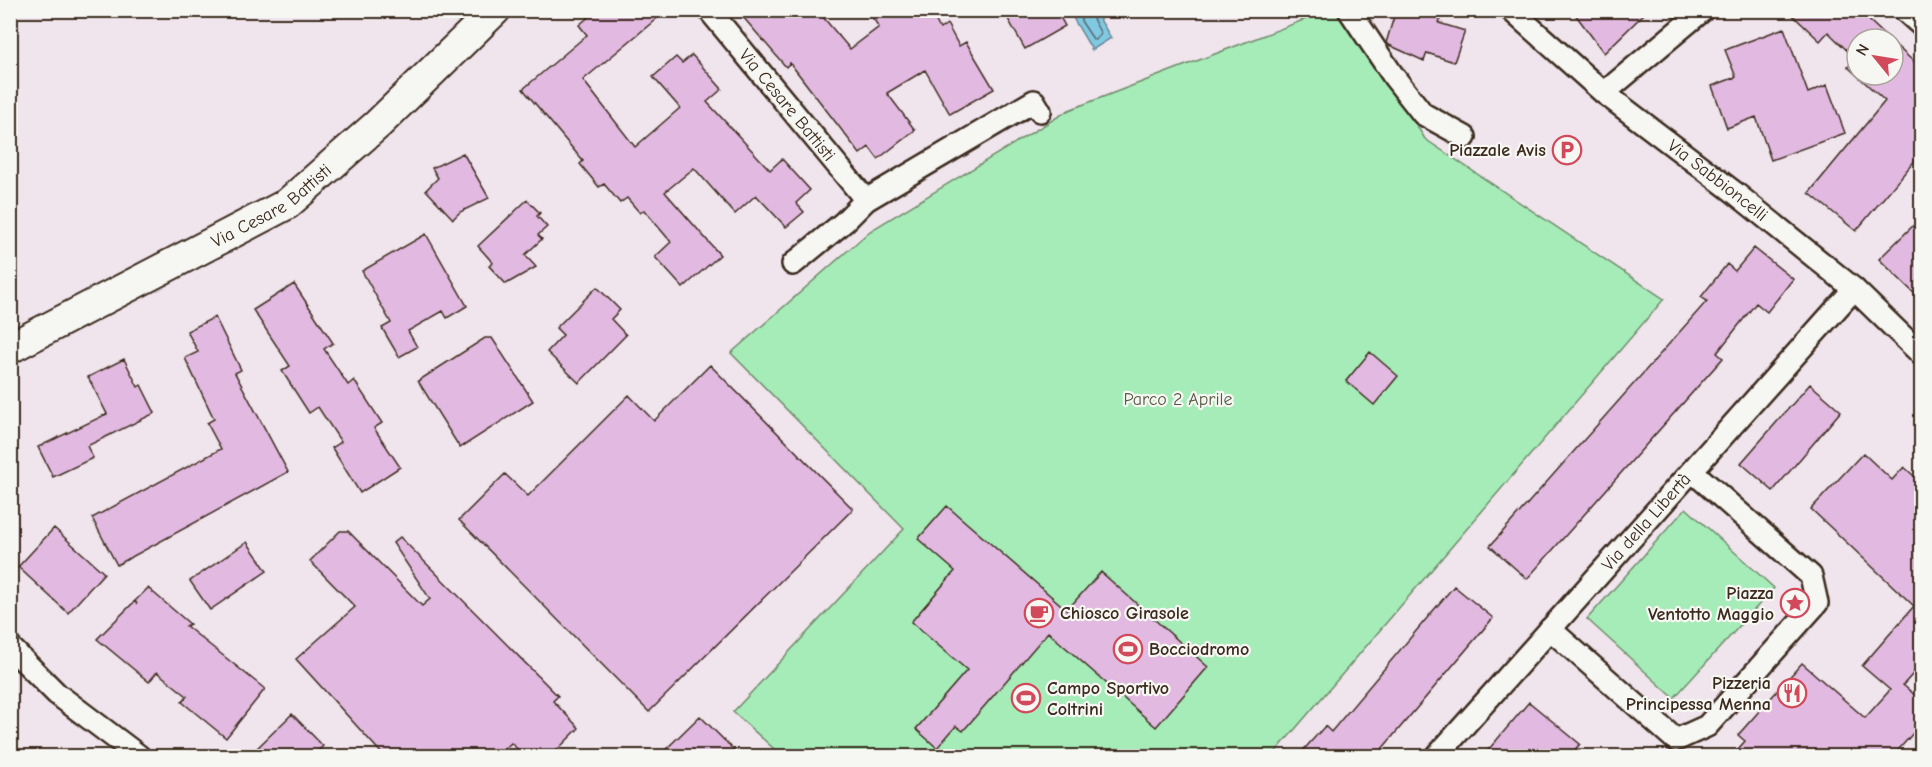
<svg xmlns="http://www.w3.org/2000/svg" width="1932" height="767" viewBox="0 0 1932 767" font-family="'Comic Neue',sans-serif">
  <style>
    .green { fill: #a6ecb8; stroke: #708b6b; stroke-width: 1.5 }
    .water { fill: #81c8e2; stroke: #658994; stroke-width: 1.5 }
    .lines { fill: none; stroke-linecap: round; stroke-linejoin: round }
    .shore { stroke: #57696c; stroke-width: 1.5 }
    .building { fill: #e2b9e0; stroke: #3b2a1e; stroke-width: 1.5 }
    .street-casing { stroke: #3b2a1e; stroke-width: 26 }
    .secondary-casing { stroke: #3b2a1e; stroke-width: 34 }
    .street { stroke: #f6f6f2; stroke-width: 21 }
    .secondary { stroke: #f6f6f2; stroke-width: 30 }
    .labels { text-anchor: middle; stroke-width: 4.5; stroke-linejoin: round; paint-order: stroke }
    .street-label { font-size: 18px; fill: #3b2a1e; stroke: #f6f6f2 }
    .poi-label { font-size: 18px; font-weight: bold; fill: #3b2a1e; stroke: #f6f6f2; text-anchor: end }
    .park-label { font-size: 18px; fill: #565a44; stroke: #f6f6f2 }
  </style>
  <rect width="100%" height="100%" fill="#f0e4ed"/>
  <filter id="ink" filterUnits="userSpaceOnUse"><feTurbulence type="fractalNoise" baseFrequency=".0167" numOctaves="2"/><feDisplacementMap in="SourceGraphic" scale="12" xChannelSelector="R" yChannelSelector="G"/><feConvolveMatrix kernelMatrix="1 2 1 2 8 2 1 2 1" color-interpolation-filters="sRGB"/></filter>
  <g filter="url(#ink)">
    <path class="green" d="M1327,11H1346L1425,139L1664,299L1272,756H782L733,712L904,529L731,353L870,231L1069,110Z
      M1686,508L1774,588L1674,698L1587,619Z"/>
    <path class="water" d="M1075,11H1095L1111,38L1092,50L1073,18L1076,16Z"/>
    <g class="lines">
      <path class="shore" d="M1081,10V21L1093,39L1095,40L1101,34L1091,15L1090,10"/>
    </g>
    <path class="building" d="M597,10H667L583,80L635,147L680,108L653,77L676,57L682,63L692,55L722,89L707,102L770,170L782,159L810,190L796,203L804,212L786,227L756,195L735,214L694,168L665,192L720,255L683,288L655,257L671,242L644,210L640,213L627,198L620,203L604,184L599,187L580,164L583,161L523,89L587,35L579,25Z
      M737,10H817L850,49L879,27L867,10H930L940,29L947,24L959,46L966,42L994,89L950,114L925,70L887,93L915,130L878,159L869,147L860,154L790,63L786,67Z
      M1003,10H1056L1065,26L1025,49Z
      M1396,10H1443L1439,23L1465,31L1454,62L1427,53L1424,61L1387,44L1386,43Z
      M1572,10H1648L1604,53Z
      M1787,10H1858L1889,39H1857V75H1893V43L1922,69V152L1856,231L1809,193L1885,101L1848,67L1856,59L1828,32L1820,41Z
      M1784,28L1808,93L1827,85L1845,133L1771,160L1756,117L1727,128L1712,86L1736,77L1725,50Z
      M463,153L489,198L460,212L453,219L426,190L438,178L432,168Z
      M527,200L540,213L537,216L547,227L538,235L542,239L525,255L536,267L506,284L489,266L493,263L478,246Z
      M1922,217V301L1879,259Z
      M426,234L467,306L447,318L443,311L408,331L417,347L399,357L382,328L391,323L362,271Z
      M1754,248L1793,279L1767,312L1756,303L1717,353L1723,358L1527,579L1490,546L1707,301L1701,297L1727,264L1735,271Z
      M294,284L333,343L324,349L348,385L354,380L382,423L374,428L400,467L360,493L332,448L341,442L318,407L309,413L282,371L290,366L253,310Z
      M597,287L620,310L611,319L626,335L579,383L547,352L563,335L556,328Z
      M215,317L241,370L235,373L288,472L117,565L92,518L221,449L207,423L214,419L185,358L198,352L187,331Z
      M485,338H492L533,401L460,448L418,381Z
      M1370,352L1398,376L1374,405L1346,381Z
      M124,359L138,387L141,385L155,413L87,446L93,458L53,477L38,447L107,414L88,377Z
      M710,365L853,509L649,712L459,520L505,474L528,496L629,395L654,421Z
      M1810,384L1841,411L1773,491L1741,463Z
      M1863,453L1892,480L1904,467L1922,483V664L1903,685L1922,701V723L1893,756H1732L1745,741L1738,735L1802,663L1865,718L1890,690L1862,666L1914,606L1811,509Z
      M947,506L1067,610L1101,572L1208,667L1156,727L1048,632L963,731L956,726L937,748L916,729L967,670L911,622L955,571L918,539Z
      M54,528L104,573L68,613L18,567Z
      M340,531H348L422,606L430,599L393,543L400,537L558,696L553,701L579,728L551,756H525L511,743L497,756H384L296,659L355,607L310,561Z
      M247,542L267,571L210,610L190,581Z
      M1454,586L1493,618L1376,756H1298L1325,726L1331,732Z
      M148,588L190,624L186,626L265,689L226,738L182,702L187,696L157,672L149,682L97,639L135,601L137,604L135,601Z
      M1529,702L1580,744L1569,756H1483Z
      M292,714L323,746L313,756H249Z
      M700,716L740,756H659Z"/>
    <g class="lines">
      <g class="street-casing">
        <g id="street">
          <path id="s1" d="M709,10L866,200"/>
          <path d="M1349,10L1394,77L1423,114L1465,137"/>
          <path id="s2" d="M1511,10L1604,93L1734,192L1854,289L1922,355"/>
          <path d="M1904,10L1922,26"/>
          <path d="M1604,93L1703,10"/>
          <path d="M793,264L844,222L866,200L1034,101L1040,111"/>
          <path d="M1550,629L1676,740L1707,726L1817,603L1811,576L1692,471"/>
          <path d="M10,647L57,694L139,756"/>
          <path id="s3" d="M1437,756L1854,289"/>
        </g>
      </g>
      <g class="secondary-casing">
        <g id="secondary">
          <path id="s4" d="M10,348L287,204L378,124L495,10"/>
        </g>
      </g>
      <use href="#street" class="street"/>
      <use href="#secondary" class="secondary"/>
    </g>
  </g>
  <defs>
    <g id="parking-ring" transform="scale(1.5)"><circle r="9.5" fill="#f6f6f2" stroke="#d1495b" stroke-width="1.5"/><path d="M-3.5-5.5H1a3.5 3.5 0 0 1 0 7H-1V5.5H-3.5ZM-1-3.4V-.6H.8a1.4 1.4 0 0 0 0-2.8Z" fill="#d1495b"/></g>
    <g id="sight-ring" transform="scale(1.5)"><circle r="9.5" fill="#f6f6f2" stroke="#d1495b" stroke-width="1.5"/><path d="M0-6L1.8-2.2L6-1.7L2.9 1.2L3.7 5.4L0 3.3L-3.7 5.4L-2.9 1.2L-6-1.7L-1.8-2.2Z" fill="#d1495b"/></g>
    <g id="cafe-ring" transform="scale(1.5)"><circle r="9.5" fill="#f6f6f2" stroke="#d1495b" stroke-width="1.5"/><path d="M-5.5-4.5H6V0H3Q3 3.5 0 3.5H-2.5Q-5.5 3.5-5.5 0ZM3-3.2v2h1.7v-2ZM-6 4.5H4V6H-6Z" fill="#d1495b"/></g>
    <g id="stadium-ring" transform="scale(1.5)"><circle r="9.5" fill="#f6f6f2" stroke="#d1495b" stroke-width="1.5"/><path d="M0-5a6.5 5 0 1 0 0 10a6.5 5 0 1 0 0-10ZM-3.5-1.8h7v3.6h-7Z" fill="#d1495b"/></g>
    <g id="restaurant-ring" transform="scale(1.5)"><circle r="9.5" fill="#f6f6f2" stroke="#d1495b" stroke-width="1.5"/><path d="M-5-6h1v4h1v-4h1v4h1v-4h1v5L-1.5 .5V6h-2V.5L-5-1ZM5-6V6H3V1.5H1.5Q1.5-4 5-6Z" fill="#d1495b"/></g>
  </defs>
  <g fill-rule="evenodd">
    <use href="#parking-ring" x="1567" y="150"/>
    <use href="#sight-ring" x="1795" y="603"/>
    <use href="#cafe-ring" x="1039" y="613"/>
    <use href="#stadium-ring" x="1128" y="649"/>
    <use href="#restaurant-ring" x="1792" y="693"/>
    <use href="#stadium-ring" x="1026" y="698"/>
  </g>
  <g class="labels">
    <g class="street-label">
      <text dy="6" stroke="none"><textPath href="#s1" startOffset="123">Via Cesare Battisti</textPath></text>
      <text dy="6" stroke="none"><textPath href="#s2" startOffset="268">Via Sabbioncelli</textPath></text>
      <text dy="6" stroke="none"><textPath href="#s4" startOffset="298">Via Cesare Battisti</textPath></text>
      <text dy="6" stroke="none"><textPath href="#s3" startOffset="314">Via della Libertà</textPath></text>
    </g>
    <g class="poi-label">
      <text x="1546" y="156">Piazzale Avis</text>
      <text x="1774" y="599">Piazza<tspan x="1774" dy="21">Ventotto Maggio</tspan></text>
      <text x="1060" y="619" text-anchor="start">Chiosco Girasole</text>
      <text x="1149" y="655" text-anchor="start">Bocciodromo</text>
      <text x="1771" y="689">Pizzeria<tspan x="1771" dy="21">Principessa Menna</tspan></text>
      <text x="1047" y="694" text-anchor="start">Campo Sportivo<tspan x="1047" dy="21">Coltrini</tspan></text>
    </g>
    <g class="park-label">
      <text x="1178" y="405">Parco 2 Aprile</text>
    </g>
  </g>
  <rect width="1932" height="767" fill="none" stroke="#f6f6f2" stroke-width="36"/>
  <rect x="18" y="18" width="1896" height="731" fill="none" stroke="#3b2a1e" stroke-width="2" filter="url(#ink)"/>
  <g transform="translate(1875 57) rotate(300)"><circle r="28" fill="#f6f6f2" stroke="#aba49d" stroke-width="1.5"/>
  <path d="M0-4.5L10 22L0 15L-10 22Z" fill="#d1495b"/>
  <text y="-9" font-size="16" font-weight="bold" text-anchor="middle" fill="#3b2a1e">N</text>
  </g>
</svg>
